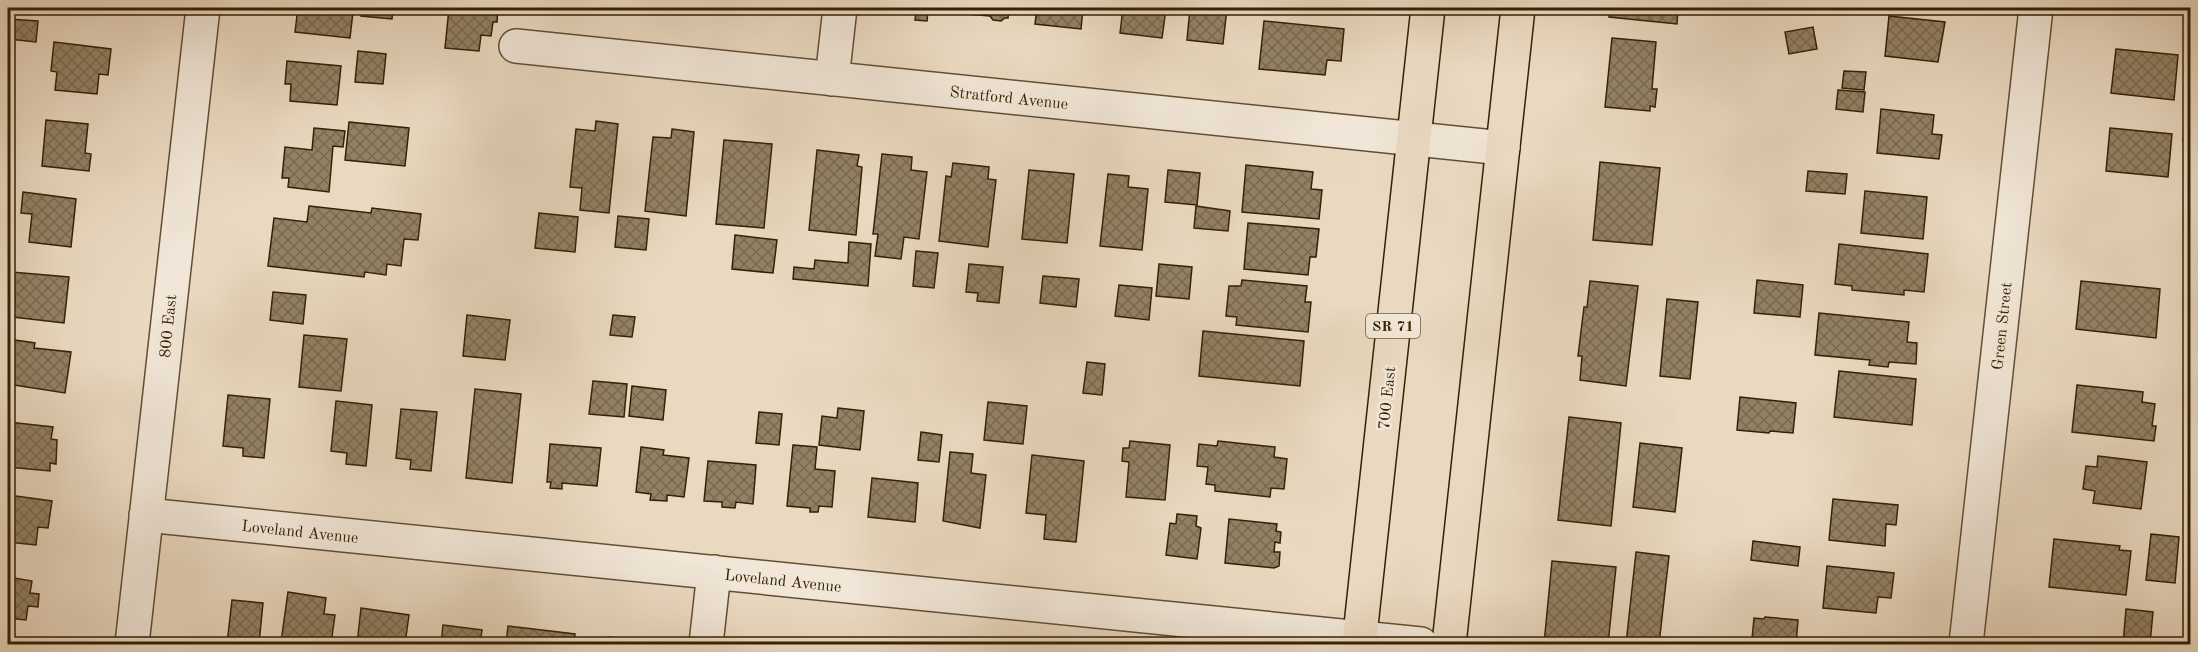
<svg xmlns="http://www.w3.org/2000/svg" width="2198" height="652" viewBox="0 0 2198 652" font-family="'Old Standard TT',serif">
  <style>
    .building { fill: url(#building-cross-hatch); stroke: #352102; stroke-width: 1.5 }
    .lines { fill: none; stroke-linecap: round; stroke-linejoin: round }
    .minor-casing { stroke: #624f32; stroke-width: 36 }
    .major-casing { stroke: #352102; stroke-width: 36 }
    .minor { stroke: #f1e6d7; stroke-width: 33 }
    .major { stroke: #ead9c1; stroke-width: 33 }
    .labels { text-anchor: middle; stroke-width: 5; stroke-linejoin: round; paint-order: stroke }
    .shield { fill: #f1e6d7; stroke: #6d5c42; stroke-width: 1.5 }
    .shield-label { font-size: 15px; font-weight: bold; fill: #352102 }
    .street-label { font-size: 16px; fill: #352102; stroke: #f1e6d7 }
  </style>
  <defs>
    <pattern id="building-cross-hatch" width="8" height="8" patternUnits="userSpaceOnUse" patternTransform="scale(1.5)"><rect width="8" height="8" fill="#938165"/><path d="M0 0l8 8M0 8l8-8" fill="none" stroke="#796951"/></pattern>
  </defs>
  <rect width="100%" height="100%" fill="#ead9c1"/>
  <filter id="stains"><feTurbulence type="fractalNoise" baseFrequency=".00333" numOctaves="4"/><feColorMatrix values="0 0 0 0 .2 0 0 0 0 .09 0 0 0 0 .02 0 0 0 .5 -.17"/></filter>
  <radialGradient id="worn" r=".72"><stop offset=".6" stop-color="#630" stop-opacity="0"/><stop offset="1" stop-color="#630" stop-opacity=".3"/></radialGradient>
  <path class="building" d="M298,8H346L345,11L353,12L350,38L295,32Z
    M362,8H393L392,19L361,16Z
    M449,8H498L497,22H493L491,36L481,35L479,51L445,48Z
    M706,8H770L769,13Z
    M900,8H942L941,12L928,11L927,21L915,20L916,10Z
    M969,8H1009L1008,18H1005L1001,21L993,20L990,16L968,14Z
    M1037,8H1083L1081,29L1035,24Z
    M1123,8H1174V10L1166,9L1162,38L1120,33Z
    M1190,8H1227L1223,44L1187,40Z
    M1610,8H1678L1677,24L1609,17Z
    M2160,8H2190V11Z
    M1889,16L1945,22L1938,62L1885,56Z
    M8,19L38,21L36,42L8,39Z
    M1264,21L1344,29L1341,61L1327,60L1325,75L1259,69Z
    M1813,27L1817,49L1789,54L1785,32Z
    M1612,38L1656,42L1652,89H1657L1655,107L1650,106V111L1605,107Z
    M54,42L111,49L108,75L99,74L97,94L55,90L57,72L51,71Z
    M2116,49L2178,55L2174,100L2111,93Z
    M358,51L386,54L383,84L355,82Z
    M287,61L341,66L337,105L290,101L291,84H285Z
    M1844,71L1866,72L1864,90L1842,88Z
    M1838,90L1865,92L1863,112L1836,109Z
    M1881,109L1934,115L1932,134L1942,135L1939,159L1877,153Z
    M2185,117H2190V142L2183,141Z
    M46,120L88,124L85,153L91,154L89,171L42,166Z
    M596,121L618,124L609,213L580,210L582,188L570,187L576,129L595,131Z
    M349,122L409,128L405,166L345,160Z
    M314,128L345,131L343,147L333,146L329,192L288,187L289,178H282L285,147L312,150Z
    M2110,128L2172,134L2168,177L2106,171Z
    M672,129L694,132L686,216L645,211L653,137L671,138Z
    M724,140L772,144L764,228L716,224Z
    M817,150L859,155L857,166L862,167L856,235L809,230Z
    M882,154L912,157L911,170L927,172L919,239L904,237L901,259L875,256L878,234H873Z
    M1600,162L1660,168L1652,245L1593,240Z
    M953,163L989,167L988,179L996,180L988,247L939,241L946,176L951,177Z
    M1246,165L1313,172L1311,189L1322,190L1319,219L1242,212Z
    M1029,170L1074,174L1067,243L1022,239Z
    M1168,170L1200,173L1197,205L1165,202Z
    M1808,171L1847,174L1845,194L1806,191Z
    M1108,174L1129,176L1128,187L1148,189L1142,250L1100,246Z
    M1865,191L1927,197L1923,239L1861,233Z
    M23,192L76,199L71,247L29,242L32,214L21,213Z
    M309,206L371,213L372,208L421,214L418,240L404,239L401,266L387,264L386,275L365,272L364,277L268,266L274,218L307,222Z
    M1196,206L1230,211L1228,231L1194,228Z
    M539,213L578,217L575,252L535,248Z
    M618,216L649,219L646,250L615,247Z
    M2190,218V267L2184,266Z
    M1248,223L1319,229L1316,257H1310L1308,275L1244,269Z
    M735,235L777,240L773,273L732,269Z
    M849,242L871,244L868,286L793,279L794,267L814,269L815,260L848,263Z
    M1839,244L1928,254L1924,292L1904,290V295L1852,290V286L1835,284Z
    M916,251L938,253L934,288L913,286Z
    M969,264L1003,267L999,303L977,301L978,293L966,292Z
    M1159,264L1192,267L1189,299L1156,296Z
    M11,272L69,277L64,323L13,317L15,295L8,294V275Z
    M1043,276L1079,279L1076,307L1040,303Z
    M1242,280L1307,286L1305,302H1311L1308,332L1236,325L1237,317L1226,316L1229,286H1241Z
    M1757,280L1803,285L1800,317L1754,313Z
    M1590,281L1638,286L1626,386L1580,380L1582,356H1578L1584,307H1587Z
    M2081,281L2160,289L2156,338L2076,329Z
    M1119,285L1152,288L1149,320L1115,316Z
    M273,292L306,295L303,324L270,320Z
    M1667,299L1698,302L1690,379L1660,376Z
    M1819,313L1909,322L1907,342L1917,343L1916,364L1889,362L1888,367L1869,365L1870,360L1815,355Z
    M467,315L510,320L505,360L463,356Z
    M613,315L635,317L632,337L610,335Z
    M1203,331L1304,341L1300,386L1199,376Z
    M304,335L347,339L341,391L299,387Z
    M8,339L35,343L34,348L71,352L65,393L8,384Z
    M1087,362L1105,364L1102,395L1083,393Z
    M1839,371L1916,379L1912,425L1834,417Z
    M593,381L627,384L624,417L589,414Z
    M2077,385L2143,392L2142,402L2155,404L2152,426H2156L2154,441L2072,432Z
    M632,386L666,390L663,420L629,416Z
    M475,389L521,394L512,483L466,478Z
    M228,395L270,399L264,458L243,456V448L223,446Z
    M1740,397L1796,403L1793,433L1770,431L1769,433L1737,430Z
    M336,401L372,405L366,466L346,464L347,453L331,451Z
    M988,402L1027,406L1023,444L984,440Z
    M838,408L864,411L860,450L819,445L822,416L837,418Z
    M401,409L437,412L431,471L410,469L411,460L396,458Z
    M759,412L782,414L779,445L756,443Z
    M1569,417L1621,423L1611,526L1558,520Z
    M8,422L53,427L51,439L57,440L56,464L50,463V471L8,467Z
    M921,432L942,435L939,462L918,460Z
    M1130,441L1170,445L1165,500L1126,497L1129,462L1122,461L1123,448H1129Z
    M1218,441L1275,447L1274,457L1287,459L1284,489L1271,488L1270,497L1215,491V485L1206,484L1208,467L1197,466L1199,444L1217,446Z
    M1640,443L1682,448L1675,512L1633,507Z
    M550,444L601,448L597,486L562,483V489L550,488L551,482H547Z
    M793,445L817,447L815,469L835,471L832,507L819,506L818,512H810V508L787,506Z
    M641,447L664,450L663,455L689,458L684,497L667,495V501L650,500L651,494L636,492Z
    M950,452L973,454L971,473L986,475L980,528L943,521Z
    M1032,455L1084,461L1076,542L1044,539L1046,515L1026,513Z
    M2098,456L2147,462L2141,509L2093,503L2095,491L2083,489L2086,466L2097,467Z
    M708,461L756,465L753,504L736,502L735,508L722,507V502L704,501Z
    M872,478L918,483L915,522L868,517Z
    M8,495L52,501L48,528L38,527L36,545L8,542Z
    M1833,499L1898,505L1896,525L1886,524L1885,546L1829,540Z
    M1177,514L1197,516L1196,526L1201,528L1197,559L1166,555L1170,523L1176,524Z
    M1229,519L1277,524L1276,531L1281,532L1280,543L1275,542L1274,552H1280L1279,566L1274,568L1225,563Z
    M2151,534L2179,537L2175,583L2146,580Z
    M2054,539L2120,546L2119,550L2131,551L2126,595L2049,587Z
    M1753,541L1800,547L1798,566L1751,560Z
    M1636,552L1669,556L1659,644H1626Z
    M1552,561L1616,567L1608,644H1544Z
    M1827,566L1894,573L1891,598L1878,597L1876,613L1823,608Z
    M8,577L32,581L30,593L39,594L38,607L28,606L26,620L8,618Z
    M288,592L326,598L324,614L335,615L331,644H299L281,642Z
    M232,600L263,603L259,644H227Z
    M361,608L409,615L405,644H357Z
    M2126,609L2153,612L2150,644H2123Z
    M1765,617L1798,620L1796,644H1762V640L1752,639L1754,618L1764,619Z
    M443,625L482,630L480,644H441Z
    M508,626L575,634L574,644H506Z
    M608,637L650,642L649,644H607Z
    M2062,639L2099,643V644H2061Z"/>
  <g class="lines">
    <g class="minor-casing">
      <path id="minor" d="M516,46L1503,148
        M832,79L840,8
        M146,515L1421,644
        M132,644L203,8
        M706,644L714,572
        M1966,644L2036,8"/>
    </g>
    <g class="major-casing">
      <path id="major" d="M1359,644L1428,8
        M1449,644L1518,8"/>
    </g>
    <use href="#minor" class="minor"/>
    <use href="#major" class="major"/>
  </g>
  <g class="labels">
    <rect class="shield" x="1366" y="314" width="54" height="24" rx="4.5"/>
    <g class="shield-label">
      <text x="1393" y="331">SR 71</text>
    </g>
    <g class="street-label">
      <text transform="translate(1009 97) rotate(6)" y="6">Stratford Avenue</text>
      <text transform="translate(167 326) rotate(-84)" y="6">800 East</text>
      <text transform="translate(2001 326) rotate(-84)" y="6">Green Street</text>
      <text transform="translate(1386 398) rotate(-84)" y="6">700 East</text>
      <text transform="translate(300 531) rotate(6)" y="6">Loveland Avenue</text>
      <text transform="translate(783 580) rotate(6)" y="6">Loveland Avenue</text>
    </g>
  </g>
  <rect width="2198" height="652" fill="none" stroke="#ead9c1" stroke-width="30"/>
  <rect x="9" y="9" width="2180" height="634" fill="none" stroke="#352102" stroke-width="3"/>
  <rect x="15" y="15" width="2168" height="622" fill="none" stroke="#352102" stroke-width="1.5"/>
  <rect width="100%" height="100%" filter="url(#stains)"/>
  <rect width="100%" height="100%" fill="url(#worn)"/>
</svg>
